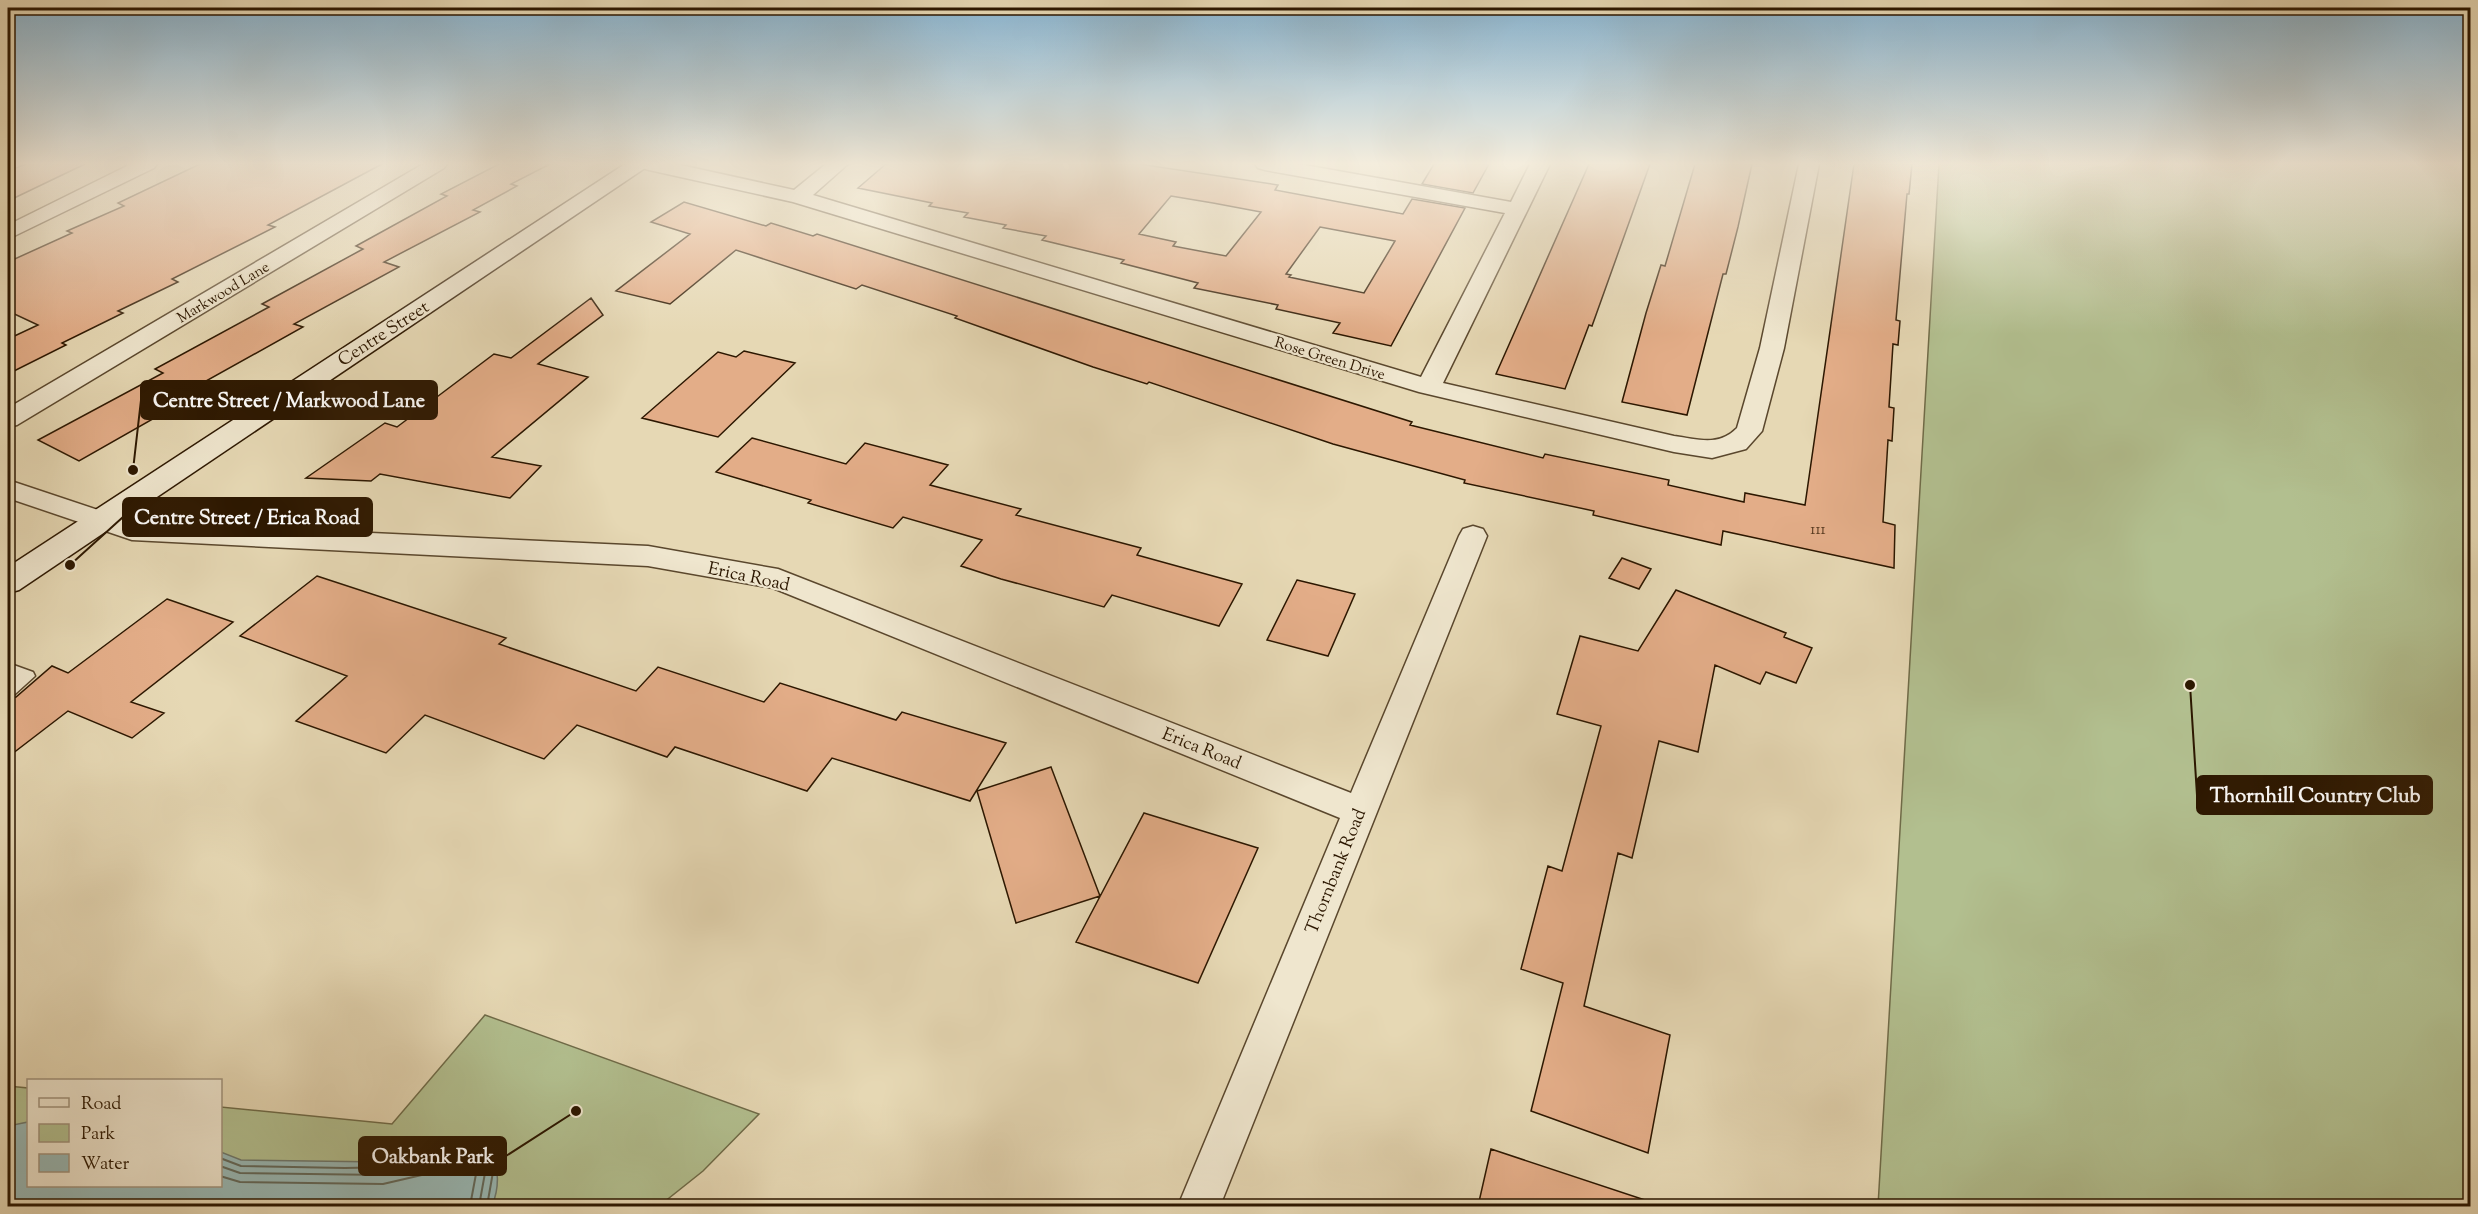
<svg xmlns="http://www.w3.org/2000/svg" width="2478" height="1214" viewBox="0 0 2478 1214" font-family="'Sorts Mill Goudy',serif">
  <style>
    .green { fill: #b2bf8f; stroke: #6f6b48; stroke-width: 1.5 }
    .water { fill: #98b8b5; stroke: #6d786d; stroke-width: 1.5 }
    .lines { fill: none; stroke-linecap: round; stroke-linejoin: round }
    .shore { stroke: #62685a; stroke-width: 2 }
    .building { fill: #e3ad88; stroke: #2c1700; stroke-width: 1.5; fill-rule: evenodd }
    .lane-casing { stroke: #5a472d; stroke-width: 3 }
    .street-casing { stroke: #5a472d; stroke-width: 3 }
    .secondary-casing { stroke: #2c1700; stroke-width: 3 }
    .lane { fill: #efe6ce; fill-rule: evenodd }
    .street { fill: #efe6ce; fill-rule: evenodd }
    .secondary { fill: #efe6ce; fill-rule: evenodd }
    .labels { text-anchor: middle; stroke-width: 4.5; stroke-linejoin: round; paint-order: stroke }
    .far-street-label { font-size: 15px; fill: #2c1700; stroke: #efe6ce }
    .number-label { font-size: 15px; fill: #5a3c22 }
    .street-label { font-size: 18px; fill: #2c1700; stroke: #efe6ce }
    .leader { fill: none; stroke: #2c1700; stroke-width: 2 }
    .callout-dot { fill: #2c1700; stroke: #efe6ce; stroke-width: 2 }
    .callout { fill: #2c1700; stroke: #2c1700; stroke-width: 2 }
    .callout-label { font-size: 20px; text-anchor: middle; font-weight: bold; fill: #fff }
  </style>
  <rect width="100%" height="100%" fill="#e6d8b4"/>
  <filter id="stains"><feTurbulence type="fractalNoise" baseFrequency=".00333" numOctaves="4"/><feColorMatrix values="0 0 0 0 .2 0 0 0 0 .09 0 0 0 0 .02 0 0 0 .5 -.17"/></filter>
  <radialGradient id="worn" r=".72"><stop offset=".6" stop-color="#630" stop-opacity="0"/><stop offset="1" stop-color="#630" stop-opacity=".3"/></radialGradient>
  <path class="green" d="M1939,164H2470V1206H1878Z
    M485,1015L759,1114L703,1171L659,1206H8V1086L28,1088V1186H220L221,1107L392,1124Z"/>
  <path class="water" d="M28,1122V1186H220L221,1152L241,1160L383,1162L436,1148L474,1146L494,1156C499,1173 499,1189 492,1206H8V1126Z"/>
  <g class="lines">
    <path class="shore" d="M220,1158L241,1166L345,1168L394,1167L461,1153L489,1160L493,1172L487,1206
      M220,1166L240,1173L383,1175L438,1162L471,1160L482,1165L485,1173L479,1206
      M220,1176L240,1182L383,1184L439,1171L469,1169L476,1174L470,1206"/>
  </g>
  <path class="building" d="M26,164H85L8,201V169L11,170Z
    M200,164H382L268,225L275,227L172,279L178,282L118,311L123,313L62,343L66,345L8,374V339L38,325L8,311V262L72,233L67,231L124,206L118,203Z
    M499,164H550L511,184L517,186L473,210L480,212L384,262L399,267L294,324L303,327L188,391L195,395L79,461L38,440L163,373L155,369L269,307L262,304L363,249L356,246L447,196L441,194Z
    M886,164H1139L1278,185L1275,190L1403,214L1412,199L1465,208L1391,346L1333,333L1340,323L1276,309L1278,305L1194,288L1198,283L1121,263L1124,260L1042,240L1046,236L1003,228L1006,225L964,217L968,213L929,206L932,203L858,188ZM1171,196L1213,203L1261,212L1226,256L1173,246L1176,242L1139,234ZM1320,227L1395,241L1364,293L1289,277L1291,275L1286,274Z
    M1434,164H1489L1473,193L1422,184Z
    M1589,164H1650L1592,326L1589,325L1565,389L1496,374Z
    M1695,164H1752L1738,227L1726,274H1723L1687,415L1622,402L1646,313L1661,265L1665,266Z
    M1854,164H1912L1909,194H1907L1896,320L1900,321L1898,345L1893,344L1889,407L1894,408L1892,441L1888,440L1883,522L1895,525L1894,568L1723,531L1721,545L1593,515L1594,511L1464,483L1465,480L1333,444L1149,382L1147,384L1093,367L955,318L957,316L862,285L856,289L736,250L670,304L616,291L690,234L651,222L684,202L766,226L771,223L813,236L817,234L1412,422L1410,425L1543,458L1545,454L1669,480L1668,485L1744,502L1745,493L1805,505Z
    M591,298L603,315L538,364L588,377L492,457L541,466L510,498L380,474L371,481L306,478L385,423L397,427L494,354L511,358Z
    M744,351L795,363L718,437L642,418L718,352L736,357Z
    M752,438L846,464L865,443L948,465L930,485L1021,509L1016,515L1141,548L1137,555L1242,584L1219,626L1112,595L1104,607L1001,579L961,566L982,540L903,517L893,528L808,503L811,500L716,472Z
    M1622,558L1651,569L1639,589L1609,578Z
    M317,576L506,638L499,644L636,691L658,667L764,702L780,683L896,720L902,712L1006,743L970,801L832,758L807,791L675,747L667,757L577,725L544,759L425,715L386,753L296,721L347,676L240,636Z
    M1297,580L1355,594L1328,656L1267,640Z
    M1676,590L1786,633L1784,637L1812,648L1796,683L1766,672L1760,684L1715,665L1698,752L1659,741L1632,858L1618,853L1584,1006L1670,1035L1648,1153L1531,1111L1563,983L1521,969L1548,866L1562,871L1601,726L1557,714L1580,636L1638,651Z
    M167,599L233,622L131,702L164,713L132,738L68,711L8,757V699L16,697L52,666L68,673Z
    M1051,767L1100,896L1016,923L977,791Z
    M1144,813L1258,848L1198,983L1076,942Z
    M1491,1149L1651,1202L1650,1206H1478Z"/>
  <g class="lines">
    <g class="lane-casing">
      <path id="lane" d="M8,663L33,672L35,676L14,695L8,697V683L14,677L8,675Z"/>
    </g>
    <g class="street-casing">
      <path id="street" d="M131,164H157L154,168L8,239V225Z
        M423,164H447L444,168L17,425L8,427V408Z
        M639,164H676L794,190L826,164H848L813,195L1421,377L1505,213L1265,170L1258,168L1255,164H1299L1511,202L1530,164H1550L1443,383L1674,436C1698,439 1718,447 1737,428L1760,348L1799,164H1819L1784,348L1762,431L1746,449L1712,458L1674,452L1419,392L793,202L649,170L642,168Z
        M8,480L134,522L648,546L778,569L1351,793L1459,536L1463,529L1473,526L1483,529L1487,536L1220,1206H1178L1340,818L773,588L648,566L132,540L8,498Z"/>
    </g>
    <g class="secondary-casing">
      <path id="secondary" d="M625,164H651L19,590L8,593V567Z"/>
    </g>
    <use href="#lane" class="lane"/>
    <use href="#street" class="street"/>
    <use href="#secondary" class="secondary"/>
  </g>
  <linearGradient id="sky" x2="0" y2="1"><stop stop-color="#88b6d4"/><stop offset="0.49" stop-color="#f4eddd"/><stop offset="1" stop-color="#f4eddd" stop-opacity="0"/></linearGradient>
  <rect width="2478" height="334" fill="url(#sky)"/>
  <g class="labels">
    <g class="far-street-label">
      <text transform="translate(223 292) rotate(-31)" y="5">Markwood Lane</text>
      <text transform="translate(1330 358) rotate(17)" y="5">Rose Green Drive</text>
    </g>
    <g class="number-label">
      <text x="1818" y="534">111</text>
    </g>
    <g class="street-label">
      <text transform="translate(383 333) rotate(-33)" y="6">Centre Street</text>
      <text transform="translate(749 576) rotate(12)" y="6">Erica Road</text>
      <text transform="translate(1202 748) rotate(22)" y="6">Erica Road</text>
      <text transform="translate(1335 871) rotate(-68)" y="6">Thornbank Road</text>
    </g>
  </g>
  <path class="leader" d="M133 470L141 400M70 565L123 517M2190 685L2197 795M576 1111L506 1156"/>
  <g class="callout-dot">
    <circle cx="133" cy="470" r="6"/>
    <circle cx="70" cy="565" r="6"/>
    <circle cx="2190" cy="685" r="6"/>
    <circle cx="576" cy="1111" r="6"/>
  </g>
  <g class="callout">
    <rect x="141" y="381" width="296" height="38" rx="6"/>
    <rect x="123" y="498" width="249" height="38" rx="6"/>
    <rect x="2197" y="776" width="235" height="38" rx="6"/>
    <rect x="359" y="1137" width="147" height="38" rx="6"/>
  </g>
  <g class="callout-label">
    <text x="289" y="407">Centre Street / Markwood Lane</text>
    <text x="247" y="524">Centre Street / Erica Road</text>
    <text x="2315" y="802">Thornhill Country Club</text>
    <text x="433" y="1163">Oakbank Park</text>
  </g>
  <rect width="2478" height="1214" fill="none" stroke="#e6d8b4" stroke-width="30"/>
  <rect x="9" y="9" width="2460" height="1196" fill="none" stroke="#2c1700" stroke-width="3"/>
  <rect x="15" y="15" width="2448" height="1184" fill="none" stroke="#2c1700" stroke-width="1.5"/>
  <rect x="27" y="1079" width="195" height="108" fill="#efe6ce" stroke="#a1937c" stroke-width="1.5"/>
  <rect x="39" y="1098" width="30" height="9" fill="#efe6ce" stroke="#a1937c" stroke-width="1.5"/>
  <text x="81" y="1109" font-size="18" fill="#2c1700">Road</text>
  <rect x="39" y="1124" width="30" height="18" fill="#b2bf8f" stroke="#a1937c" stroke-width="1.5"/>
  <text x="81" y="1139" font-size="18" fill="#2c1700">Park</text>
  <rect x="39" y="1154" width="30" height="18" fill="#98b8b5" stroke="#a1937c" stroke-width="1.5"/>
  <text x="81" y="1169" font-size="18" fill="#2c1700">Water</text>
  <rect width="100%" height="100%" filter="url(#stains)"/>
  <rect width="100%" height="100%" fill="url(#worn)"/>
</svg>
